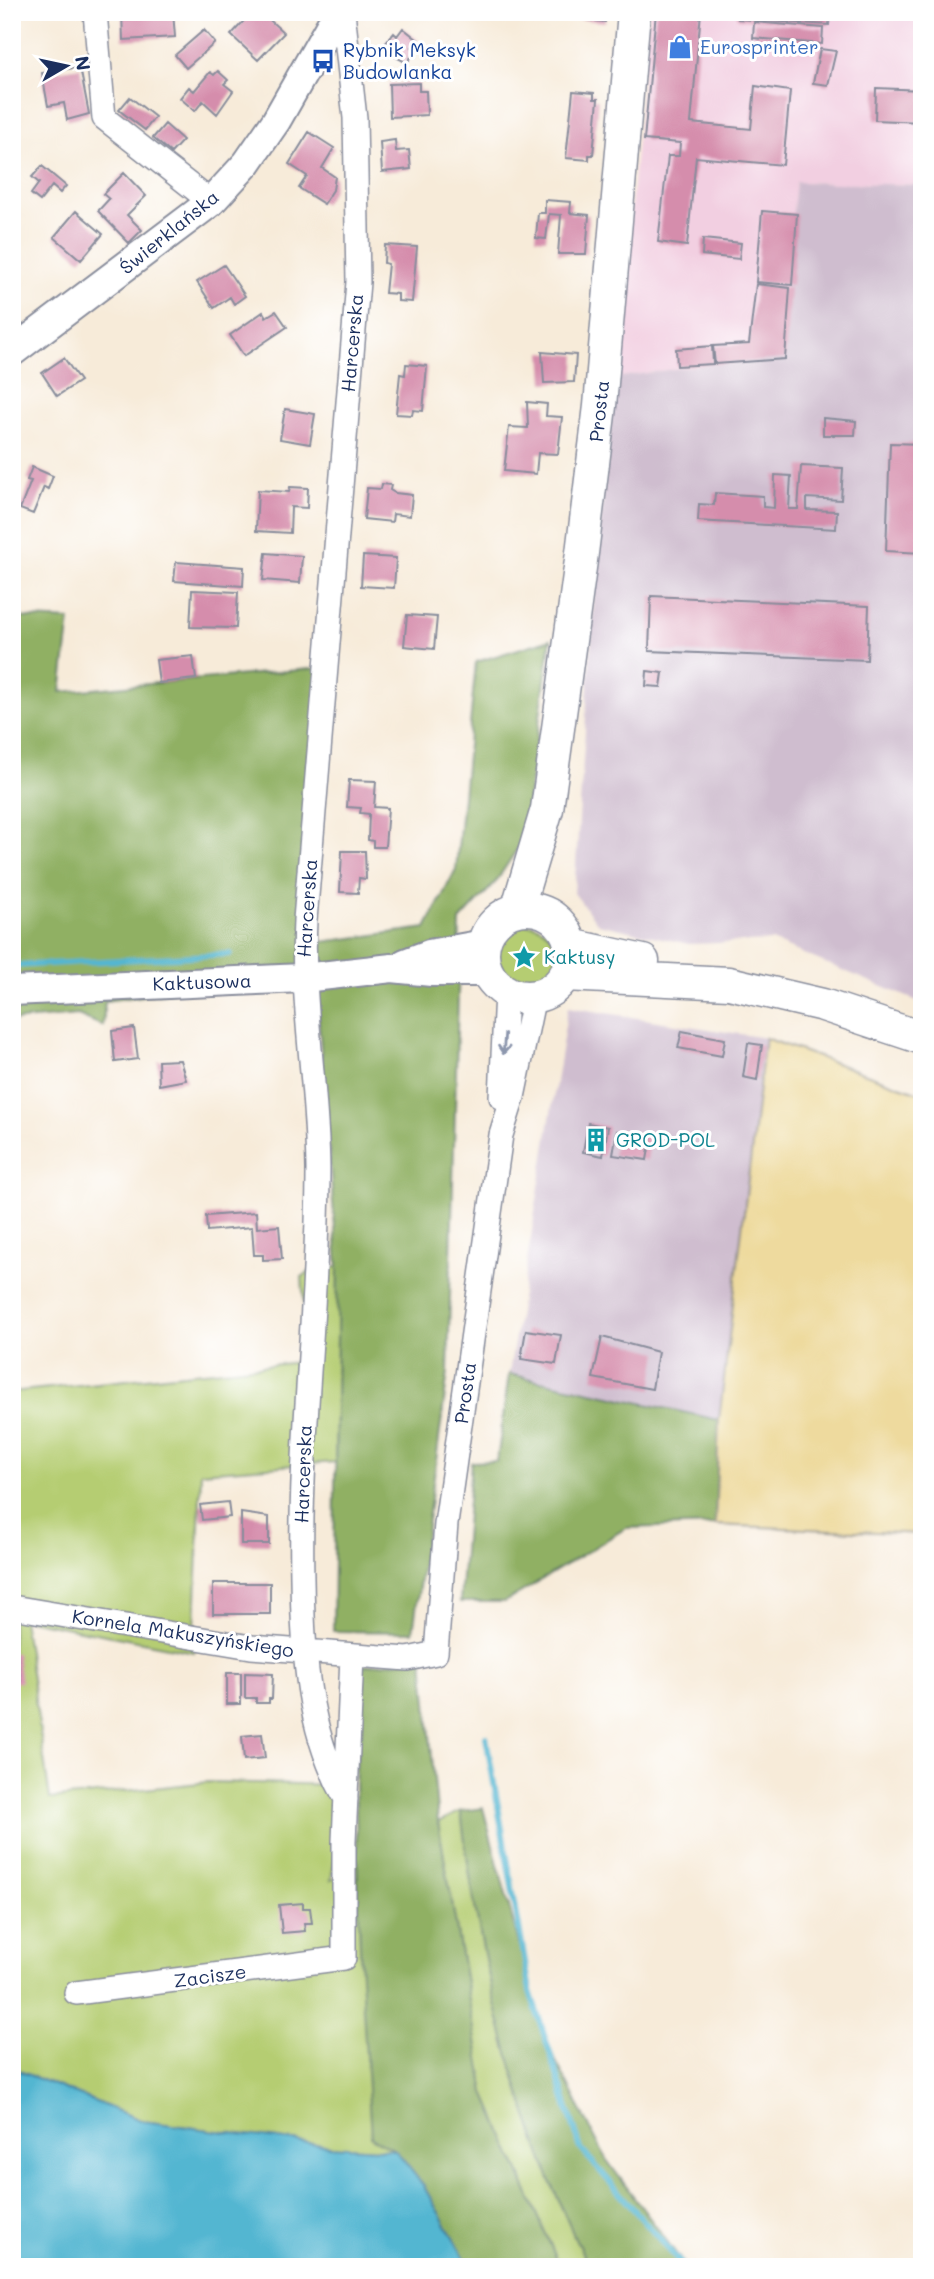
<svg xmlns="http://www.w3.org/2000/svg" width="934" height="2279" viewBox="0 0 934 2279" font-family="Mali,sans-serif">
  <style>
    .built { fill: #f2cfe1 }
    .industrial { fill: #cfbdcf }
    .green { fill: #b5cd72; stroke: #687e68; stroke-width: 2 }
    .forest { fill: #90b064; stroke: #567061; stroke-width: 2 }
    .sand { fill: #eeda9e; stroke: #84847e; stroke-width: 2 }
    .water { fill: #52b6d1; stroke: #367298; stroke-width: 2 }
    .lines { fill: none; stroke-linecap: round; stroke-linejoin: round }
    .stream { stroke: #52b6d1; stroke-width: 6 }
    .building { fill: #d58dac }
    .minor-casing { stroke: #898d9c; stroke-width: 26 }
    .tertiary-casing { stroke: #898d9c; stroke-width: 32 }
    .secondary-casing { stroke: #898d9c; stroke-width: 35 }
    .minor { stroke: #fff; stroke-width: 23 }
    .tertiary { stroke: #fff; stroke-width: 28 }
    .secondary { stroke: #fff; stroke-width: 32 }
    .oneway { stroke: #8d97ae }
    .labels { text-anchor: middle; stroke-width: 6; stroke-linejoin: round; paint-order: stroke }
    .shop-label { font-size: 19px; fill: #366cbe; stroke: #fff; text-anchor: start }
    .transit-label { font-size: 19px; fill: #164399; stroke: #fff; text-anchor: start }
    .street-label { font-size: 19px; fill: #1b2f5e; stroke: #fff }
    .culture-label { font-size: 19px; fill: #0d838f; stroke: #fff; text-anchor: start }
  </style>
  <rect width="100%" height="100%" fill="#fff"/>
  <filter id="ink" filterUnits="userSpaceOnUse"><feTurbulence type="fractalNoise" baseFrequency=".0143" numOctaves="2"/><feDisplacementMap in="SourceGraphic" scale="14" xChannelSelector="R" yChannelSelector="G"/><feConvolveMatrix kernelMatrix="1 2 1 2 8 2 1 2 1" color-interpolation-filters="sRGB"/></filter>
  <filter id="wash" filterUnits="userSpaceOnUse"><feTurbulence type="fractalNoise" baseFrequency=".00686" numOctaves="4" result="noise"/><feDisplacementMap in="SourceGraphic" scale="28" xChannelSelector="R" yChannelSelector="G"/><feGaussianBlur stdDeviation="1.57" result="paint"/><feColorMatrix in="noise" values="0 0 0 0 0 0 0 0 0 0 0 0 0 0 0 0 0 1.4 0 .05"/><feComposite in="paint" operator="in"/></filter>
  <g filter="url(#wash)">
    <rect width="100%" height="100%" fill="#f7ebd9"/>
    <path class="built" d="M649,12H922V185L796,182L779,353L615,378Z"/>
    <path class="industrial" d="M796,182L922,185V1003L772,941L689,944L598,924L574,893L596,570L615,378L778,353Z
      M568,1007L765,1038L719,1420L509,1374Z"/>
    <path class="green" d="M495 955a31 31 0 1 1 62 0a31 31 0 1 1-62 0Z
      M338,1267L335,1462L201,1472L194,1652L23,1619L50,1799L209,1782L341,1785L346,1799L331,1880L357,1864L361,1976L395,2150L330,2146L143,2121L12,2068V1392L308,1361L302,1277L315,1268Z
      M461,1811C480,1969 518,2124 589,2267H560L485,2093L438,1822Z"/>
    <path class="forest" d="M12,617L70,620L61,692L320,668L305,890L322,942L426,928L456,869L476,662L551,639L522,842L495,883L460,921L448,1372L413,1632L333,1631L338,1268L315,973L105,1001L103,1026L78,1015L12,1021Z
      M509,1374L719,1420L715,1525L626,1528L505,1602H460L471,1462L497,1461Z
      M423,1658L438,1822L485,2093L560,2267H470L423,2185L395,2150L371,2137L361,1976L355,1784L362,1666Z
      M483,1808L544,2038L606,2159L686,2267H589C518,2124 480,1969 461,1811Z"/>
    <path class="sand" d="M765,1038L922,1094V1534L715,1525L719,1420Z"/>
    <path class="water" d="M12,2068L143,2121L330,2146L395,2150L423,2185L470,2267H12Z"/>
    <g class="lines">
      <path class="stream" d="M12,966L230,954
        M486,1737L530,1991L581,2149L684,2267"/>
    </g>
    <g id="blocks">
      <path class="building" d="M122,12H173L175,37L123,40Z
        M252,12H261L284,33L258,60L231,35Z
        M577,12H606L605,22L577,19Z
        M656,12H701L691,123L751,129L755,86L790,91L783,165L696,157L687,246L658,242L668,156H679L680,143L644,140Z
        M735,12H830L829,25L738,19Z
        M754,22L823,28L822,44L753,38Z
        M403,28L418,40L412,47L415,51L407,63L381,49L394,33L397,36Z
        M204,30L215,43L186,68L175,55Z
        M820,49L836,51L828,85L813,83Z
        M80,67L89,114L67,120L64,103L48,106L42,73Z
        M218,71L228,80L224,84L233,91L217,114L203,101L195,111L180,98L189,87L194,91L210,72L214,75Z
        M419,83V91H426L427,115L390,117L389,84Z
        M876,88L922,90V122L875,120Z
        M573,91L594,93V99H598L593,155H589V160L566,158Z
        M130,97L155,117L145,130L119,110Z
        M165,124L183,140L171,153L153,138Z
        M309,132L334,148L322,168L335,177L333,190L324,204L299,188L307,176L289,164Z
        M395,140L396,151L409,150L411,169L382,172L380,142Z
        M42,166L66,186L60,193L52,186L40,201L31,194L39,183L32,177Z
        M124,173L146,196L127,215L142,230L129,243L98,211L109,199L103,194Z
        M545,200L571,202L570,213L589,215L586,254H558L561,215L549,214L546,239L536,238L538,213H545Z
        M76,211L103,234L81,260L54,237Z
        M762,211L797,214L792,285L756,282Z
        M703,239L741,243L739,259L702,255Z
        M385,245L417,247L412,302L398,301V294L385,293L388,264L384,263Z
        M224,265L245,296L234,304L230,297L214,308L197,282Z
        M756,284L790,288L785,359L715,364L713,346L749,344Z
        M276,311L287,327L244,356L230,335L263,312L266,317Z
        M712,346L713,364L677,366L676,349Z
        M542,352L576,355L574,382L544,383Z
        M64,358L80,381L57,396L42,373Z
        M406,364L427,366L423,411L413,410L412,415L396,414L400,374L405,375Z
        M527,402L547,404L546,416L562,417L558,454L538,453L536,474L504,471L509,427L528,428Z
        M285,409L315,414L310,444L280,439Z
        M823,418L856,421L855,435H823Z
        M890,443L922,444V553L886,551Z
        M801,466L843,468L841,500L807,498V510L837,511L836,529L698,521L699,504L714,505L715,493L763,496V507L774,508L775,475L791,476L789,509H798Z
        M32,467L53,476L48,489L44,487L33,514L20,509L31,481L27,480Z
        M382,484L391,485L390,490L395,493L412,495L410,516L393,514L392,522L364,519L367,488L381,489Z
        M290,487L308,488L307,508L291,507L290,533L256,531L258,490L289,492Z
        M266,553L302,556L300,583L263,580Z
        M363,556L396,558L394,588L361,586Z
        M176,562L244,567L243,586L174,581Z
        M192,590L238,592L236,628L190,627Z
        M651,596L869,606L867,660L649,651Z
        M407,615L437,617L434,649L404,646Z
        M193,656L196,679L159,683L156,660Z
        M647,671L663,673L661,687L646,686Z
        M349,780L376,781L374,807L388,808L385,847H373V841L368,840L369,814L360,813L361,808L347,807Z
        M342,851H365L366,879L359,878L358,893L340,892Z
        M134,1028L138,1059L115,1062L112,1031Z
        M682,1031L725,1039L722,1056L678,1048Z
        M748,1043L762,1045L757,1080L743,1077Z
        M180,1060L186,1080L159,1085L158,1061Z
        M588,1123L608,1127L603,1156L583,1152Z
        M617,1131L651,1137L647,1160L613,1155Z
        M256,1212L257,1228L279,1226L282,1259L263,1260V1255H254L252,1227L207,1231L206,1216Z
        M526,1330L561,1335L556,1364L521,1359Z
        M602,1337L658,1352L652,1389L593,1378Z
        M228,1502L230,1517L202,1520L200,1505Z
        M241,1513L269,1517V1544H241Z
        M213,1583H270V1614H213Z
        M12,1653H17L21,1682L12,1683Z
        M227,1673H241V1704H227Z
        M245,1673L273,1674L272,1699H269V1703H256V1698H245Z
        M262,1734L265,1758L244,1760L242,1736Z
        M303,1903V1908H310L312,1923H304L305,1931L282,1933L279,1905Z"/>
    </g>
  </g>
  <g filter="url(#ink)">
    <use href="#blocks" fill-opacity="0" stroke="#898d9c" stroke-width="2"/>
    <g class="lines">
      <g class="minor-casing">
        <path id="minor" d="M95,12L104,118L211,202
          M343,12L355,118L358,282L305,920C301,1004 317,1086 318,1169C318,1306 299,1441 302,1578C303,1652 307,1732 346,1799
          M501,1097L506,992
          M12,1607L251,1647L408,1659L436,1653L446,1524L501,1135L513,1097L534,996
          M76,1993L344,1958V1841L352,1656"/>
      </g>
      <g class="tertiary-casing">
        <path id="tertiary" d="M12,352L211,202L247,163L276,121L338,12
          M405,963L429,954L484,944
          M12,991L303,978L392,968L432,972H487"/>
      </g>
      <g class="secondary-casing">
        <path id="secondary" d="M483 953a44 44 0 1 1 88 0a44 44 0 1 1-88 0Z
          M517,910L547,809L582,553L600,406L634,12
          M570,945L643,961
          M565,975L729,983L823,1005L922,1038"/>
      </g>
      <use href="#minor" class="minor"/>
      <use href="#tertiary" class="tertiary"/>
      <use href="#secondary" class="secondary"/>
    </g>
    <defs><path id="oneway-shaft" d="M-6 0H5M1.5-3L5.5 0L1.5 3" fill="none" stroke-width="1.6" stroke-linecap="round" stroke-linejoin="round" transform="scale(1.75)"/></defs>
    <use class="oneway" href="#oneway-shaft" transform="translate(504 1044) rotate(94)"/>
  </g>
  <defs>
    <g id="shop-bare" transform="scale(1.89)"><path d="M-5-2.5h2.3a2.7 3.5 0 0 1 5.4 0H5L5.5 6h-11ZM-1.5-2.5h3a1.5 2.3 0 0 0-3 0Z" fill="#3f7fe0" stroke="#fff" stroke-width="2.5" paint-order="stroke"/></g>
    <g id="bus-bare" transform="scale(1.89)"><path d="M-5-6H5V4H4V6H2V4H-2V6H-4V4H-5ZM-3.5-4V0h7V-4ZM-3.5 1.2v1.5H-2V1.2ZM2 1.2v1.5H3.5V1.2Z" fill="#1a4fb4" stroke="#fff" stroke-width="2.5" paint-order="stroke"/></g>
    <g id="sight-bare" transform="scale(1.89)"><path d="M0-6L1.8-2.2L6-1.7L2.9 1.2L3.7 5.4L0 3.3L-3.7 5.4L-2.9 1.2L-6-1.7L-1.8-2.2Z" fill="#0f9aa8" stroke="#fff" stroke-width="2.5" paint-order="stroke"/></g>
    <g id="building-bare" transform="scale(1.89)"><path d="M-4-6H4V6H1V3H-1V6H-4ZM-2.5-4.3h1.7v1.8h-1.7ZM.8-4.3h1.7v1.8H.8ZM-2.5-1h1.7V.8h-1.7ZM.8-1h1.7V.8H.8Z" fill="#0f9aa8" stroke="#fff" stroke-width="2.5" paint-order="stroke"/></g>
  </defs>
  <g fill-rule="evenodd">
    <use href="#shop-bare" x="680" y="47"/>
    <use href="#bus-bare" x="323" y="61"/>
    <use href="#sight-bare" x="524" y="957"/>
    <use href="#building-bare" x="596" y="1140"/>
  </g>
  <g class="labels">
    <g class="shop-label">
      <text x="700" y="54">Eurosprinter</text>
    </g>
    <g class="transit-label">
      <text x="343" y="57">Rybnik Meksyk<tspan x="343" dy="22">Budowlanka</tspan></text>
    </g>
    <g class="street-label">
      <text transform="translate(169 232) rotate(-39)" y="7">Świerklańska</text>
      <text transform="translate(352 343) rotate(-85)" y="7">Harcerska</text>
      <text transform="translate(599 411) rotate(-84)" y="7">Prosta</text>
      <text transform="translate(307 908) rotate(-86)" y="7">Harcerska</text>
      <text transform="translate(202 982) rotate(-2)" y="7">Kaktusowa</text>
      <text transform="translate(465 1393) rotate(-82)" y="7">Prosta</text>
      <text transform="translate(303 1474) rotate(-88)" y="7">Harcerska</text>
      <text transform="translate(183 1633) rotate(9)" y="7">Kornela Makuszyńskiego</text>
      <text transform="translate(210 1976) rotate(-8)" y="7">Zacisze</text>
    </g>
    <g class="culture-label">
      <text x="544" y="964">Kaktusy</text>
      <text x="616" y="1147">GROD-POL</text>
    </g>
  </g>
  <rect width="934" height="2279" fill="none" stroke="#fff" stroke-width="42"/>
  <g transform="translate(66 66) rotate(81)" stroke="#ffffff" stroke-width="5" paint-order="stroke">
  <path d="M0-5L12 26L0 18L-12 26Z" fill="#1b2f5e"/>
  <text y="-10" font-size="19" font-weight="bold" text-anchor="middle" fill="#1b2f5e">N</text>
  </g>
</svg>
